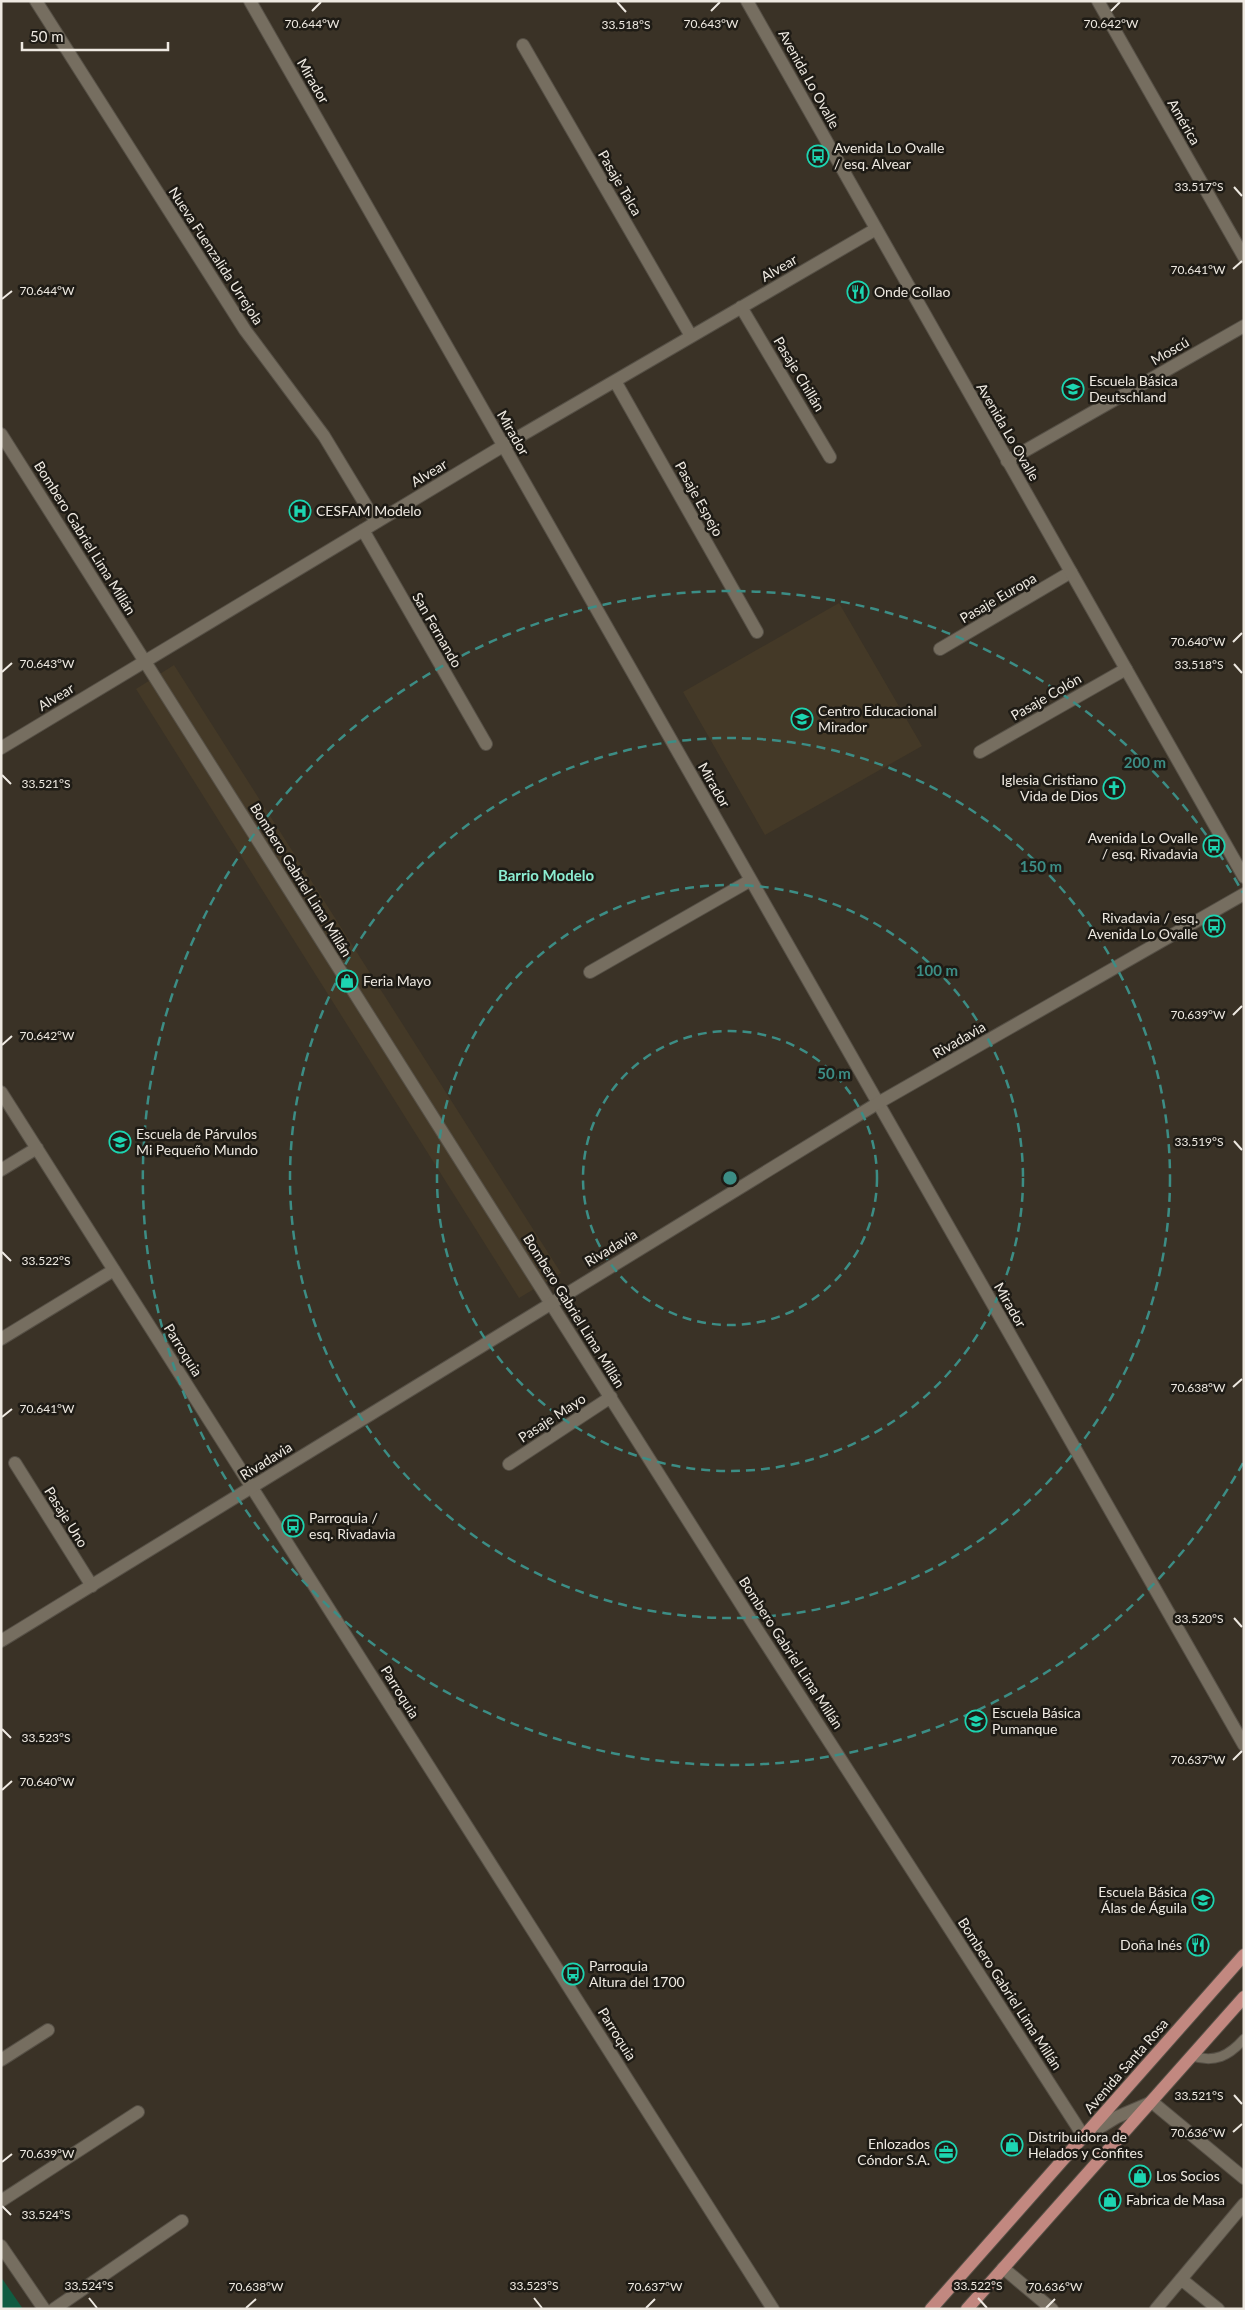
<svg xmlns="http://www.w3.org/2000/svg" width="1245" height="2310" viewBox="0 0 1245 2310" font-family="Lato,sans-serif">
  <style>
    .built { fill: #443927 }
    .green { fill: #115c41 }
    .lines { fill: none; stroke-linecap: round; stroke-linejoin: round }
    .service-casing { stroke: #565046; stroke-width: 11 }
    .minor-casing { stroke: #565046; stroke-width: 14 }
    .tertiary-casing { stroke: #565046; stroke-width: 14 }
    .secondary-casing { stroke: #565046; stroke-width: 14 }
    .primary-casing { stroke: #565046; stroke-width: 14 }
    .service { stroke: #766e60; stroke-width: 9 }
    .minor { stroke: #766e60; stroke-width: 12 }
    .tertiary { stroke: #766e60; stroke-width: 12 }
    .secondary { stroke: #766e60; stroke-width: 12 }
    .primary { stroke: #c28880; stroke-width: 12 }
    .ticks { fill: none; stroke: #eee9e1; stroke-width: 2 }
    .ring { fill: none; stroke: #3c8d85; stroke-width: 2.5; stroke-dasharray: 9 6 }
    .labels { text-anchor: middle; stroke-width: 5; stroke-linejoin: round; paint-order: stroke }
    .street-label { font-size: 14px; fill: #eee9e1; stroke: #1e1b15 }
    .poi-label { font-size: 14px; fill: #eee9e1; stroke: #1e1b15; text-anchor: start }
    .neighbourhood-label { font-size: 15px; font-weight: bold; fill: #8becd1; stroke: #1e1b15 }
    .ticks-label { font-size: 12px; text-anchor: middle; fill: #eee9e1; stroke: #1e1b15; stroke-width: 5; stroke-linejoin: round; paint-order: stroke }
    .centre { fill: #3c8d85; stroke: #1e1b15; stroke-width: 2.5 }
    .ring-label { font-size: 15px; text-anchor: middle; font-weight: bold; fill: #3c8d85; stroke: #1e1b15; stroke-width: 5; stroke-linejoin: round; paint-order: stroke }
  </style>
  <rect width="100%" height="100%" fill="#3a3226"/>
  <path class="built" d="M839,603L922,746L765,835L683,692Z
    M174,665L561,1273L519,1298L136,689Z"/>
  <path class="green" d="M1,2277L23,2309H1Z"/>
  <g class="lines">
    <g class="service-casing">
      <path id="service" d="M1192,2056C1215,2063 1229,2056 1244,2039"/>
    </g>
    <g class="minor-casing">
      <path id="minor" d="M36,1L245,330L324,436L376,522
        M250,1L1244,1745
        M1098,1L1244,257
        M523,45L691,336
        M741,307L830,457
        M615,381L757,632
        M1,434L758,1631L1084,2137
        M1007,461L1244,326
        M363,530L486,744
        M940,649L1071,572
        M1,748L503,446L876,229
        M980,752L1126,669
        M590,972L751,880
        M1,1092L773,2309
        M1,1170L37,1148
        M1,1339L114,1270
        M15,1463L92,1586
        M509,1464L611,1397
        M1,2060L48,2030
        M1,2201L138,2112
        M1,2246L44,2309
        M1003,2268L1052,2309
        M1181,2279L1218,2309
        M54,2309L182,2221
        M1156,2309L1244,2204"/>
    </g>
    <g class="tertiary-casing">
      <path id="tertiary" d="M1,1641L878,1103L1244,894
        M1086,2136L1117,2117L1152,2102L1244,2178"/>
    </g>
    <g class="secondary-casing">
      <path id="secondary" d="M747,1L1244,877"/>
    </g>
    <g class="primary-casing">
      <path id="primary" d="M931,2309L1244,1955
        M967,2309L1244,1997"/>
    </g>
    <use href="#service" class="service"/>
    <use href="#minor" class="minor"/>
    <use href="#tertiary" class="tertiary"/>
    <use href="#secondary" class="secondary"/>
    <use href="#primary" class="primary"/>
  </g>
  <path class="ticks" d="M617,2L626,12M312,11L321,2M711,11L720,2M1111,11L1120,2M1234,187L1242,196M1233,269L1242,261M2,299L12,291M1233,642L1242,633M1234,664L1242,673M2,672L12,663M2,775L11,784M1233,1015L1242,1006M2,1045L12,1036M1234,1141L1242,1150M2,1252L11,1261M1233,1387L1242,1379M2,1417L12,1409M1234,1618L1242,1627M2,1729L11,1738M1233,1760L1242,1751M2,1790L12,1781M1234,2095L1242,2104M1233,2132L1242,2124M2,2162L12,2154M2,2206L11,2215M89,2298L97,2308M534,2298L542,2308M978,2298L987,2308M246,2308L256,2299M646,2308L655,2299M1046,2308L1055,2299"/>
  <g class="ring">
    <circle cx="730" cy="1178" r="147"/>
    <circle cx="730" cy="1178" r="293"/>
    <circle cx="730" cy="1178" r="440"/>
    <path d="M1243 1463A587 587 0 1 1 1243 893"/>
  </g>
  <defs>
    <g id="bus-ring" transform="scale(1.125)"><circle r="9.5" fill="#1e1b15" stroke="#1dd5b1" stroke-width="1.5"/><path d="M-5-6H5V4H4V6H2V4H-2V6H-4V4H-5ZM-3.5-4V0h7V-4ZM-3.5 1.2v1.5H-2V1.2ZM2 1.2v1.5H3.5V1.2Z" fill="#1dd5b1"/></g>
    <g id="restaurant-ring" transform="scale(1.125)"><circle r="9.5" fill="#1e1b15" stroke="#1dd5b1" stroke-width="1.5"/><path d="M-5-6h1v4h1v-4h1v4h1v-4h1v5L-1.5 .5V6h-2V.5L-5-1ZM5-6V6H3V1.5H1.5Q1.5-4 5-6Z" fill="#1dd5b1"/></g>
    <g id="school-ring" transform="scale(1.125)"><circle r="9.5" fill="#1e1b15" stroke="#1dd5b1" stroke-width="1.5"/><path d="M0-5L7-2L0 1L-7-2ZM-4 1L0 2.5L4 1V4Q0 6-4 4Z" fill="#1dd5b1"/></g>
    <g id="hospital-ring" transform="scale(1.125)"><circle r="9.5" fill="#1e1b15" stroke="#1dd5b1" stroke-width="1.5"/><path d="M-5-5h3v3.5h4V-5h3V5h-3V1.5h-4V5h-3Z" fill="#1dd5b1"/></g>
    <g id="church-ring" transform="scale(1.125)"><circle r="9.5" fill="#1e1b15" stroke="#1dd5b1" stroke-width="1.5"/><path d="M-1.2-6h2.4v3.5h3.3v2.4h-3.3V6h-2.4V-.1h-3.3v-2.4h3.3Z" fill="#1dd5b1"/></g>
    <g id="shop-ring" transform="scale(1.125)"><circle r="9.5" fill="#1e1b15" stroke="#1dd5b1" stroke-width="1.5"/><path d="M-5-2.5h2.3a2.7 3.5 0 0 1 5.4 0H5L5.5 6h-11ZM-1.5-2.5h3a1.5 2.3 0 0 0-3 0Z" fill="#1dd5b1"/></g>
    <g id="office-ring" transform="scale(1.125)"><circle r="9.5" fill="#1e1b15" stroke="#1dd5b1" stroke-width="1.5"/><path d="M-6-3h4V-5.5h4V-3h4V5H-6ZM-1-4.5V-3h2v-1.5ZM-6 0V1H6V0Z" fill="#1dd5b1"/></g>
  </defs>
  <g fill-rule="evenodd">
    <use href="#bus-ring" x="818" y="156"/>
    <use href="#restaurant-ring" x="858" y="292"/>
    <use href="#school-ring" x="1073" y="389"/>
    <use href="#hospital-ring" x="300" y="511"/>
    <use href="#school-ring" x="802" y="719"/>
    <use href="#church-ring" x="1114" y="788"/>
    <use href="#bus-ring" x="1214" y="846"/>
    <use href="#bus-ring" x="1214" y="926"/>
    <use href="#shop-ring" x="347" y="981"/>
    <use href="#school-ring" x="120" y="1142"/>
    <use href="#bus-ring" x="293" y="1526"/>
    <use href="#school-ring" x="976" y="1721"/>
    <use href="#school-ring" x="1203" y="1900"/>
    <use href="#restaurant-ring" x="1198" y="1945"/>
    <use href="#bus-ring" x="573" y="1974"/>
    <use href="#shop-ring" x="1012" y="2145"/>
    <use href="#office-ring" x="946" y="2152"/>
    <use href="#shop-ring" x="1140" y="2176"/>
    <use href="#shop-ring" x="1110" y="2200"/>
  </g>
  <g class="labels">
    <g class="street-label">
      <text transform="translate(809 79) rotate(61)" y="5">Avenida Lo Ovalle</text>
      <text transform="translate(313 81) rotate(60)" y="5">Mirador</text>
      <text transform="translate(1184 122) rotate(60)" y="5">América</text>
      <text transform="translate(620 183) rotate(60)" y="5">Pasaje Talca</text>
      <text transform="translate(216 256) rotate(57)" y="5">Nueva Fuenzalida Urrejola</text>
      <text transform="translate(779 268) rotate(-30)" y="5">Alvear</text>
      <text transform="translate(1170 351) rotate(-30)" y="5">Moscú</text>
      <text transform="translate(799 374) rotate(59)" y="5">Pasaje Chillán</text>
      <text transform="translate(1008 432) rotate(60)" y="5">Avenida Lo Ovalle</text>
      <text transform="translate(513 433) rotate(60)" y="5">Mirador</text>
      <text transform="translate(429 473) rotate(-31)" y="5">Alvear</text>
      <text transform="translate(699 499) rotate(61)" y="5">Pasaje Espejo</text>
      <text transform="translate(85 538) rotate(58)" y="5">Bombero Gabriel Lima Millán</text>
      <text transform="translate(998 598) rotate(-30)" y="5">Pasaje Europa</text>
      <text transform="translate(437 630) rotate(60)" y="5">San Fernando</text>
      <text transform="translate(56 697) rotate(-31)" y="5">Alvear</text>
      <text transform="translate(1046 697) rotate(-30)" y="5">Pasaje Colón</text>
      <text transform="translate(714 785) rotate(60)" y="5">Mirador</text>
      <text transform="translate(301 880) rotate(58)" y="5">Bombero Gabriel Lima Millán</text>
      <text transform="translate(959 1040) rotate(-30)" y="5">Rivadavia</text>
      <text transform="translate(611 1248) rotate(-31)" y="5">Rivadavia</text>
      <text transform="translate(1010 1305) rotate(60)" y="5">Mirador</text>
      <text transform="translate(574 1311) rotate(58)" y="5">Bombero Gabriel Lima Millán</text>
      <text transform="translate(183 1350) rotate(58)" y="5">Parroquia</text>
      <text transform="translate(552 1418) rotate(-33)" y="5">Pasaje Mayo</text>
      <text transform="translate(266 1461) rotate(-32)" y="5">Rivadavia</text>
      <text transform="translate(66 1517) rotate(58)" y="5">Pasaje Uno</text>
      <text transform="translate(791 1653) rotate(57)" y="5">Bombero Gabriel Lima Millán</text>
      <text transform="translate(400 1692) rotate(58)" y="5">Parroquia</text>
      <text transform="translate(1010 1994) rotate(57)" y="5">Bombero Gabriel Lima Millán</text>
      <text transform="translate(617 2034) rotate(58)" y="5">Parroquia</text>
      <text transform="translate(1126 2066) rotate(-49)" y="5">Avenida Santa Rosa</text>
    </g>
    <g class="poi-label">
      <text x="834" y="153">Avenida Lo Ovalle<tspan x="834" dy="16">/ esq. Alvear</tspan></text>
      <text x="874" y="297">Onde Collao</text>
      <text x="1089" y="386">Escuela Básica<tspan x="1089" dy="16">Deutschland</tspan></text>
      <text x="316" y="516">CESFAM Modelo</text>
      <text x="818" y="716">Centro Educacional<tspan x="818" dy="16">Mirador</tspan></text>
      <text x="1098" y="785" text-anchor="end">Iglesia Cristiano<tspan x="1098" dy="16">Vida de Dios</tspan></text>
      <text x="1198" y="843" text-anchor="end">Avenida Lo Ovalle<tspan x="1198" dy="16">/ esq. Rivadavia</tspan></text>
      <text x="1198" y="923" text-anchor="end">Rivadavia / esq.<tspan x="1198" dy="16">Avenida Lo Ovalle</tspan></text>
      <text x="363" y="986">Feria Mayo</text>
      <text x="136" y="1139">Escuela de Párvulos<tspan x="136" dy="16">Mi Pequeño Mundo</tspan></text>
      <text x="309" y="1523">Parroquia /<tspan x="309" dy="16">esq. Rivadavia</tspan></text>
      <text x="992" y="1718">Escuela Básica<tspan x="992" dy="16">Pumanque</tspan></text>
      <text x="1187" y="1897" text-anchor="end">Escuela Básica<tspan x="1187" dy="16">Álas de Águila</tspan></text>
      <text x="1182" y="1950" text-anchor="end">Doña Inés</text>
      <text x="589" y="1971">Parroquia<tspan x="589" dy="16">Altura del 1700</tspan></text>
      <text x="1028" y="2142">Distribuidora de<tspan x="1028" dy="16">Helados y Confites</tspan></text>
      <text x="930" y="2149" text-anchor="end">Enlozados<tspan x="930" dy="16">Cóndor S.A.</tspan></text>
      <text x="1156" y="2181">Los Socios</text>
      <text x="1126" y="2205">Fabrica de Masa</text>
    </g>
    <g class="neighbourhood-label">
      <text x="546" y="881">Barrio Modelo</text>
    </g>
  </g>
  <g class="ticks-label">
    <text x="312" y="28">70.644°W</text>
    <text x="711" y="28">70.643°W</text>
    <text x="1111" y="28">70.642°W</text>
    <text x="626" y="29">33.518°S</text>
    <text x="1199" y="191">33.517°S</text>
    <text x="1198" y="274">70.641°W</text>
    <text x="47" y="295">70.644°W</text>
    <text x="1198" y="646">70.640°W</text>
    <text x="47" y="668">70.643°W</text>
    <text x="1199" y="669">33.518°S</text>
    <text x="46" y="788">33.521°S</text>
    <text x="1198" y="1019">70.639°W</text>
    <text x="47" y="1040">70.642°W</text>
    <text x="1199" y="1146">33.519°S</text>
    <text x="46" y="1265">33.522°S</text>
    <text x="1198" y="1392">70.638°W</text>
    <text x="47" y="1413">70.641°W</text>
    <text x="1199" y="1623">33.520°S</text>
    <text x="46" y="1742">33.523°S</text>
    <text x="1198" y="1764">70.637°W</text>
    <text x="47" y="1786">70.640°W</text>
    <text x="1199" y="2100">33.521°S</text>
    <text x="1198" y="2137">70.636°W</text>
    <text x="47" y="2158">70.639°W</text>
    <text x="46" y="2219">33.524°S</text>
    <text x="89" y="2290">33.524°S</text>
    <text x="534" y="2290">33.523°S</text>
    <text x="978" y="2290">33.522°S</text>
    <text x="256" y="2291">70.638°W</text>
    <text x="655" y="2291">70.637°W</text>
    <text x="1055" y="2291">70.636°W</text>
  </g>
  <circle cx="730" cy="1178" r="8" class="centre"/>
  <g class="ring-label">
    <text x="1145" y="768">200 m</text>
    <text x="1041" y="872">150 m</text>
    <text x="937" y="976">100 m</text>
    <text x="834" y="1079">50 m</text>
  </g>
  <rect width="1245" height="2310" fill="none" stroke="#eee9e1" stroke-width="5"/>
  <path d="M22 42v8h146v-8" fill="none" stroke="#eee9e1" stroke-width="2.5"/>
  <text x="30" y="42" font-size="15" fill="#eee9e1" stroke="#1e1b15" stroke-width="4" paint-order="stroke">50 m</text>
</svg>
